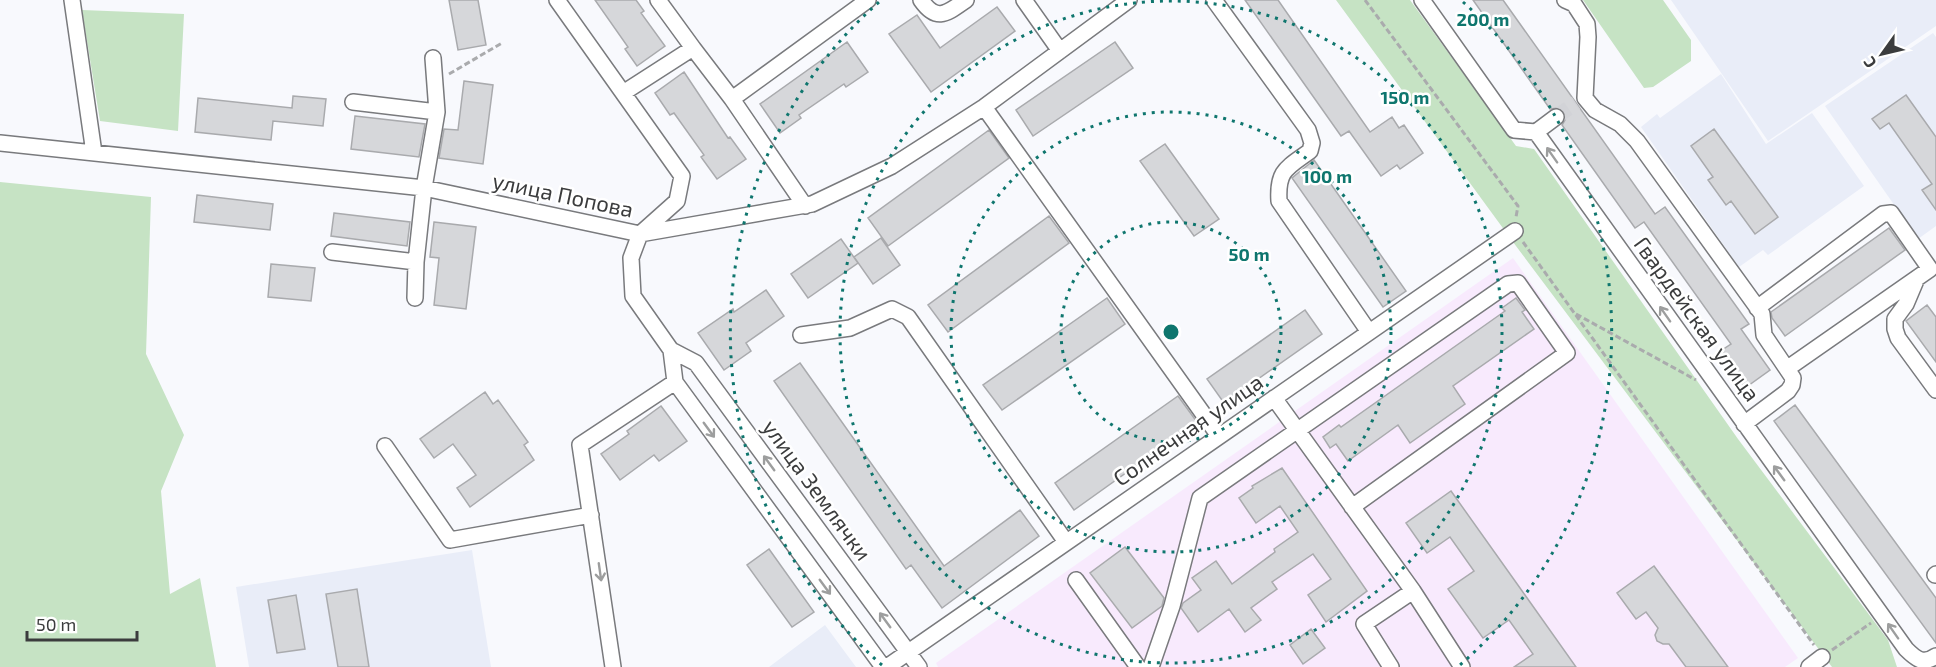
<svg xmlns="http://www.w3.org/2000/svg" width="1936" height="667" viewBox="0 0 1936 667" font-family="'Exo 2',sans-serif">
  <style>
    .built { fill: #e9edf8 }
    .medical { fill: #f8eafd }
    .green { fill: #c6e3c4 }
    .building { fill: #d6d7da; stroke: #a9aaad; stroke-width: 1.5 }
    .lines { fill: none; stroke-linecap: round; stroke-linejoin: round }
    .minor-tunnel { stroke: #d2d3d7; stroke-width: 15; stroke-dasharray: 15 8; stroke-linecap: butt }
    .minor-casing { stroke: #797a7d; stroke-width: 18 }
    .path { stroke: #aaabad; stroke-width: 3; stroke-dasharray: 6 3; stroke-linecap: butt }
    .minor { stroke: #fff; stroke-width: 15 }
    .oneway { stroke: #9d9e9e }
    .ring { fill: none; stroke: #0f766e; stroke-width: 3; stroke-dasharray: 3 6 }
    .labels { text-anchor: middle; stroke-width: 5; stroke-linejoin: round; paint-order: stroke }
    .street-label { font-size: 22px; fill: #3b3c3d; stroke: #fff }
    .centre { fill: #0f766e; stroke: #fff; stroke-width: 3 }
    .ring-label { font-size: 18px; text-anchor: middle; font-weight: bold; fill: #0f766e; stroke: #fff; stroke-width: 5; stroke-linejoin: round; paint-order: stroke }
  </style>
  <rect width="100%" height="100%" fill="#f8f9fd"/>
  <path class="built" d="M1671,0H1936V26L1768,141Z
    M1933,33L1936,37V226L1918,239L1825,106Z
    M1721,74L1766,144L1812,113L1864,186L1768,255L1763,250L1739,267L1641,127L1657,114L1660,118Z
    M472,550L491,667H249L236,587Z
    M825,625L856,667H769Z"/>
  <path class="medical" d="M1513,258L1798,658L1785,667H938L936,663Z"/>
  <path class="green" d="M1336,0H1410L1516,146L1534,149L1738,439L1888,640L1897,667H1832L1516,246Z
    M1583,0H1663L1691,40V61L1653,87L1644,88Z
    M82,10L184,14L178,131L100,121Z
    M0,182L151,197L146,354L184,435L161,491L170,594L200,578L216,667H0Z"/>
  <path class="building" d="M449,0H478L486,45L458,50Z
    M595,0H636L644,11L641,13L665,46L637,66L625,49L628,47Z
    M1245,0H1278L1370,132L1392,117L1399,128L1404,125L1423,153L1400,169L1397,165L1381,176L1349,131L1341,136Z
    M1473,0H1503L1655,214L1665,207L1749,324L1741,329L1770,370L1745,388L1719,352L1731,344L1644,222L1635,228L1562,125L1565,120L1564,112L1559,108L1550,109Z
    M997,7L1015,31L931,92L889,34L917,15L940,48Z
    M847,42L868,72L846,87L844,84L799,115L801,118L780,133L760,104Z
    M1115,42L1133,68L1033,136L1016,110Z
    M684,72L728,138L730,137L746,159L717,179L701,157L704,155L674,113L670,115L655,93Z
    M464,81L493,85L483,164L439,158L444,129L458,130Z
    M1906,95L1936,137V210L1922,190L1932,184L1889,123L1880,129L1872,119Z
    M293,96L326,99L323,126L273,121L271,140L195,132L198,98L292,108Z
    M355,116L425,124L419,157L351,149Z
    M1714,129L1778,217L1755,234L1731,201L1726,205L1708,180L1713,177L1691,146Z
    M989,130L1009,158L888,246L868,218Z
    M1165,144L1219,219L1194,236L1140,161Z
    M1314,160L1406,291L1383,307L1292,178Z
    M197,195L273,204L270,230L194,222Z
    M334,213L410,222L407,246L331,236Z
    M1049,216L1069,243L948,332L928,305Z
    M434,222L476,227L466,309L434,305L439,258L430,257Z
    M1889,228L1905,250L1785,336L1772,318L1771,312Z
    M881,238L900,265L873,284L854,257Z
    M841,239L858,263L808,298L791,274Z
    M271,264L315,268L311,301L268,297Z
    M766,290L784,316L746,343L751,351L724,370L698,333L733,309L734,312Z
    M1107,298L1125,324L1002,410L983,385Z
    M1516,298L1525,310L1522,312L1534,329L1453,386L1465,404L1410,443L1398,425L1348,461L1336,444L1330,448L1323,437L1339,425L1341,427L1505,311L1502,308Z
    M1927,305L1936,317V362L1906,321Z
    M1305,310L1322,334L1224,403L1207,379Z
    M800,363L944,566L1020,510L1039,536L942,608L911,565L906,569L774,381Z
    M485,392L493,404L498,400L528,442L524,445L534,460L470,507L457,488L476,475L453,444L434,458L420,439Z
    M1178,396L1197,422L1074,510L1055,483Z
    M1795,405L1936,598V643L1774,421Z
    M661,406L687,441L659,461L654,455L620,480L601,454L629,434L627,431Z
    M1282,468L1367,591L1326,622L1308,595L1331,579L1313,554L1272,582L1277,589L1251,608L1261,620L1245,632L1229,609L1198,632L1181,608L1183,603L1201,590L1192,578L1216,561L1232,584L1275,552L1274,549L1298,532L1280,506L1256,523L1239,498L1253,488L1252,486Z
    M1451,491L1520,588L1576,667H1514L1533,654L1509,620L1483,638L1448,589L1474,571L1450,537L1427,553L1406,523Z
    M1125,547L1164,598L1162,606L1132,628L1090,573Z
    M769,549L814,612L792,627L747,565Z
    M1654,566L1728,667H1686L1669,644H1663L1657,641L1655,635L1658,628L1646,612L1636,619L1617,593Z
    M357,589L369,667H338L326,594Z
    M296,595L305,649L277,653L268,600Z
    M1311,629L1325,648L1303,664L1290,645Z"/>
  <g class="lines">
    <path class="minor-tunnel" d="M1556,117L1576,103"/>
    <g class="minor-casing">
      <path id="minor" d="M72,0L94,153
        M557,0L682,176L677,201L640,234L631,258L633,296L671,350L675,382L883,667
        M658,0L693,48
        M921,0C937,23 947,13 966,0
        M1024,0L1060,51
        M1214,0L1308,130L1312,143L1310,151C1287,168 1277,170 1279,201L1369,332
        M1422,0L1514,130L1536,132L1906,649C1916,659 1923,665 1936,656
        M1565,0L1574,4L1587,24L1588,37L1585,98L1595,110L1620,124L1637,141L1762,314L1764,335L1793,378L1792,385L1788,391L1744,424
        M433,58L437,112
        M623,93L693,48L732,99L868,0
        M732,99L805,206
        M984,107L1219,436
        M1536,132L1556,117
        M0,143L424,188L640,234L812,204L892,166L984,107L1129,0
        M332,252L416,262L424,188L437,112L353,102
        M1917,278L1906,304L1895,319V329L1898,338L1936,390
        M415,298L416,262
        M1757,308L1883,214L1891,213L1930,269L1788,368
        M801,335L850,328L892,309L908,317L1066,542
        M671,350L696,363L919,667
        M1274,398L1413,591L1462,667
        M385,446L450,540L591,515
        M1935,575L1936,574
        M1076,580L1138,667
        M613,667L580,445L675,382
        M887,667L1515,231
        M1151,667L1172,606L1200,498L1508,284L1518,283L1567,353L1352,507
        M1391,667L1364,624L1413,591
        M1809,667L1822,657"/>
    </g>
    <path class="path" d="M1365,0L1518,206L1516,217
      M449,74L502,43
      M1523,242L1814,645
      M1576,314L1696,380
      M1832,650L1871,623"/>
    <use href="#minor" class="minor"/>
  </g>
  <defs><path id="oneway-shaft" d="M-6 0H5M1.5-3L5.5 0L1.5 3" fill="none" stroke-width="1.6" stroke-linecap="round" stroke-linejoin="round" transform="scale(1.5)"/></defs>
  <g class="oneway">
    <use href="#oneway-shaft" transform="translate(1552 155) rotate(-125)"/>
    <use href="#oneway-shaft" transform="translate(1665 314) rotate(-125)"/>
    <use href="#oneway-shaft" transform="translate(709 430) rotate(54)"/>
    <use href="#oneway-shaft" transform="translate(769 463) rotate(-126)"/>
    <use href="#oneway-shaft" transform="translate(1779 473) rotate(-126)"/>
    <use href="#oneway-shaft" transform="translate(600 572) rotate(82)"/>
    <use href="#oneway-shaft" transform="translate(825 587) rotate(54)"/>
    <use href="#oneway-shaft" transform="translate(885 620) rotate(-126)"/>
    <use href="#oneway-shaft" transform="translate(1893 631) rotate(-125)"/>
  </g>
  <g class="ring">
    <circle cx="1171" cy="332" r="110"/>
    <circle cx="1171" cy="332" r="220"/>
    <circle cx="1171" cy="332" r="331"/>
    <path d="M882 665A441 441 0 0 1 879 2M1463 2A441 441 0 0 1 1460 665"/>
  </g>
  <g class="labels">
    <g class="street-label">
      <text transform="translate(563 195) rotate(12)" y="8">улица Попова</text>
      <text transform="translate(1697 319) rotate(54)" y="8">Гвардейская улица</text>
      <text transform="translate(1188 430) rotate(-35)" y="8">Солнечная улица</text>
      <text transform="translate(817 490) rotate(54)" y="8">улица Землячки</text>
    </g>
  </g>
  <circle cx="1171" cy="332" r="9" class="centre"/>
  <g class="ring-label">
    <text x="1483" y="26">200 m</text>
    <text x="1405" y="104">150 m</text>
    <text x="1327" y="183">100 m</text>
    <text x="1249" y="261">50 m</text>
  </g>
  <g transform="translate(1882 54) rotate(236)" stroke="#ffffff" stroke-width="4.5" paint-order="stroke">
  <path d="M0-4.5L10 22L0 15L-10 22Z" fill="#3b3c3d"/>
  <text y="-9" font-size="16" font-weight="bold" text-anchor="middle" fill="#3b3c3d">С</text>
  </g>
  <path d="M27 631v9h110v-9" fill="none" stroke="#3b3c3d" stroke-width="3"/>
  <text x="36" y="631" font-size="18" fill="#3b3c3d" stroke="#ffffff" stroke-width="4.5" paint-order="stroke">50 m</text>
</svg>
